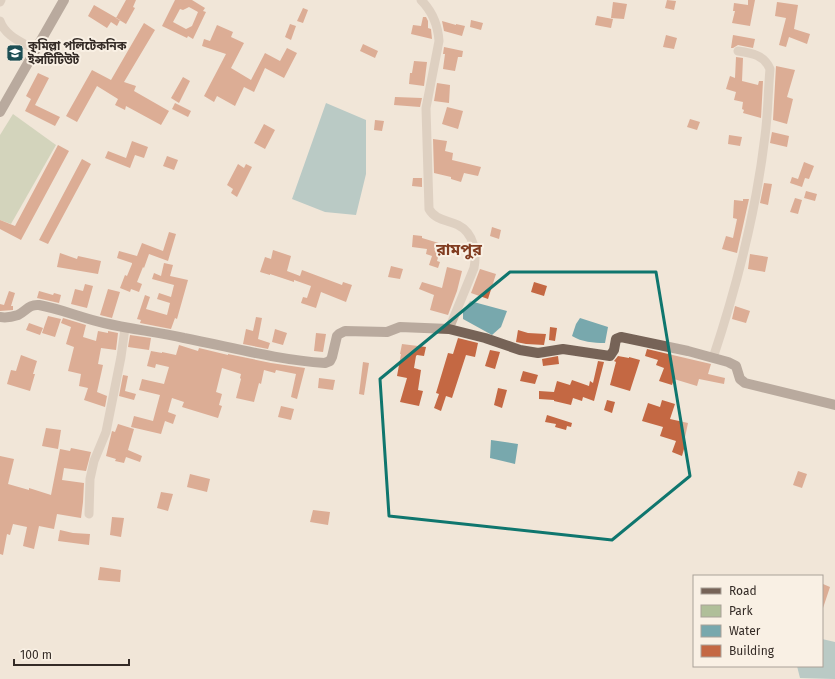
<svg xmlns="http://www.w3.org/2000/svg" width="835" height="679" viewBox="0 0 835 679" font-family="'Fira Sans','Noto Sans Bengali',sans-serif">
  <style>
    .green { fill: #b0bf99 }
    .water { fill: #78a8ad }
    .building { fill: #c46843; fill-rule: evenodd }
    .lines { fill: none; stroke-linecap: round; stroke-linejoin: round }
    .minor { stroke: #c8b6a5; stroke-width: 9 }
    .major { stroke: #766357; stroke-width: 10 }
    .marked { fill: none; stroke: #0f766e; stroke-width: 3; stroke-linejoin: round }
    .labels { text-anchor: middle; stroke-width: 4; stroke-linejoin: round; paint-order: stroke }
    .poi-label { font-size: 12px; font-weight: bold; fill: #342b26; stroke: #f9f0e4; text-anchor: start }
    .district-label { font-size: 16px; font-weight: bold; fill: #813c20; stroke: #f9f0e4 }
  </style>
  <rect width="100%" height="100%" fill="#f1e6d8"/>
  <path class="green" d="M13,114L56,145L11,224L0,220V135Z"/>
  <path class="water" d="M326,103L366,120V174L356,215L325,212L292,199Z
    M470,301L507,311L501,327L492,335L463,319V311Z
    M580,318L608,327L605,343C593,343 582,342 572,336L576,324Z
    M491,440L518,444L515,464L490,458Z
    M822,639L835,642V679L800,678L797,666H822Z"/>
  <path class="building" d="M126,0H136L133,7L135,8L126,24L116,18Z
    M175,0H192L205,8L203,11L206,12L193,39L188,36L187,38L162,26ZM189,7L198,12L192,26L186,29L173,22L180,9L183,10Z
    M667,0L676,1L674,10L665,8Z
    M748,0H755L750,26L732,23L735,11H733L734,3L748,5Z
    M613,2L627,4L624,19L611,18Z
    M777,2L798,5L794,29L810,34L807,44L789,37L786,47L779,45L786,18L775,16Z
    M94,5L120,20L117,26L111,22L107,28L88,16Z
    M303,8L308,10L303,23L297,21Z
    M597,16L613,19L611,28L595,25Z
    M423,17H426L428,21V28L431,29L432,39L411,34L413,25L421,26Z
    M471,20L483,23L481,30L470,27Z
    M442,21L456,25V24L465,26L462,36L444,31Z
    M144,23L155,30L124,82L136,86L134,91L169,111L161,125L126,106L125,110L115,105L118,99L97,86L77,122L66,116L92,70L111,80Z
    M290,24L296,26L291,40L285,37Z
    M217,25L233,32L231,37L244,43L231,68L251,80L265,53L280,61L287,48L297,53L284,78L265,68L254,92L244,87L235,106L217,96L214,102L204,96L226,54L202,46L204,39L210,41Z
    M666,35L677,38L674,49L663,47Z
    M733,35L755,39L753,48L738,45L733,48H731Z
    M363,44L378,51L375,58L360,51Z
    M444,47L463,51L462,57H458L455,71L443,69L445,54H443Z
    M736,57L743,58L742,81L758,85L759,81H763L761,118L743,113L744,110L742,109L743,102L734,100L736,92L726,89L730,76L735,78Z
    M414,61L427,62L424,86L409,84L410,73H412Z
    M776,66L795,70L787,97L793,99L787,124L773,120Z
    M38,73L49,78L35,105L60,117L55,126L25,111L31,99L26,96Z
    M183,77L190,81L179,103L171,98Z
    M437,83L450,85L449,103L434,101Z
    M395,97L422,98L420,107L394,105Z
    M175,103L191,111L188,117L172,109Z
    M447,107L463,111L458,129L442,124Z
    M690,119L700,122L697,130L687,127Z
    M375,120L384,121L382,131L374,130Z
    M264,124L275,130L265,149L254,143Z
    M772,132L789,136L787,147L770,143Z
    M729,135L742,137L740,146L728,144Z
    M433,139L447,141L445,151L453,153L452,160L481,167L478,176L464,173L461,182L451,179V177L434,173Z
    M132,141L148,147L144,158L135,155L130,168L105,158L108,151L126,158Z
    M58,145L69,151L21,240L0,229V220L15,226Z
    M167,156L178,160L174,170L163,166Z
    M82,159L91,164L48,244L39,240Z
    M804,162L814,166L809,179L805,178L802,187L790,183L792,177L798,179Z
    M238,164L244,168L246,164L252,167L237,197L231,193L233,189L227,185Z
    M413,178H422V187L412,186Z
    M764,183L772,184L768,205L760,203Z
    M806,191L817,194L815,201L804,198Z
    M795,198L802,200L798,214L790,212Z
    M743,199H749L737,253L722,249L726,236L733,238L737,219L733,218L734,200L743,201Z
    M492,227L501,230L499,239L490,236Z
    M169,232L176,234L168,261L149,254L144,268L143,267L137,282L142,284L139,292L131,289L130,292L120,288L125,275L127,276L132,264V263L117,258L119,251L137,256L142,243L163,251Z
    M413,235L422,236V238L442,244L437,261L440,262L438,268L429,265L432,256L426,254L427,249L412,247Z
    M273,250L291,256L287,271L300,276L302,270L342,285L343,282L352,285L346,302L321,292L316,308L301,303L303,297L307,298L311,286L294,280V282L270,274V275L260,272L265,257L271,259Z
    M60,253L77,259L78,256L101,261L98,274L57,267Z
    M750,254L768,257L765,272L748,269Z
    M164,263L173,265L170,276L188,280L177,319L175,318L171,329L140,323L141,320L137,319L145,295L150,297L146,309L167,315L170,303L157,299L159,293L171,297L174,285L152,279L154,273L161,276Z
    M391,266L403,269L400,279L388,277Z
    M447,267L462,271L457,291L448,315L430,310L434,295L419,289L422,282L442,288Z
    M480,269L496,274L488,299L471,293Z
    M534,282L547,286L544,296L531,292Z
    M85,284L93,286L87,308L71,304L75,289L83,291Z
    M108,289L120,292L112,318L100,315Z
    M9,291L15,293L11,306H13V310L0,311V304L4,305Z
    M39,291L53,295L54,293L61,295L59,303L37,298Z
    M735,306L750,311L746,323L732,319Z
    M48,316L61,319L55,337L42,333Z
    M256,317L262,318L258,339L270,343L268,349L243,344L246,329L253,331Z
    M63,318L86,325L83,337L96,341L98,331L108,333V331L118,333L116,350L101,348L98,364L103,365L97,392L107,396L105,407L84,400L88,388L79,386L81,374L68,371L74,347L66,344L71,327L61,323Z
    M29,323L43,328L40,335L26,330Z
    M550,327L557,328L555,341L549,340Z
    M275,329L287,333L283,345L272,342Z
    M518,330L528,333L546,334L544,345L526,344L516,342Z
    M316,333L326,334L323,352L314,351Z
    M130,335L151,338L149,350L128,347Z
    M458,338L478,343L475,357L466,355L452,398L446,396L441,411L434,408L439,394L436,393L448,353L453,354Z
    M402,344L426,347L424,356L417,355L416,356L414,368L421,370L418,390L423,391L419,406L400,402L407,378L397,376L401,354H400Z
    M179,345L198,351L199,348L228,355V354L271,363L305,368L297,399L291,397L296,374L276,370L275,373L264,370L261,384L259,383L254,402L236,398L241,379L240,378L241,374L222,368L216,392L222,394L219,405L222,406L218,418L182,407L184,402L172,398L168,412L176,415L173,424L165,421L161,434L131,427L134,416L153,421L160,395L139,390L142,379L164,384L169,367L156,364L155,368L147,366L151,351L162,353V352L176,355Z
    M647,349L711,364L708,374L725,378L724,384L699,379L697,386L674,379L672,385L659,381L664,368L656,365L658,360L645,356Z
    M490,350L500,352L495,369L485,366Z
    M21,355L37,361L33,374H35L30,391L7,384L11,370L16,371Z
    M558,356L559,364L543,366L542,359Z
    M618,356L629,358V357L640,360L630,391L610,385L616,362L614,361Z
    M598,361L604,362L594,401L583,397L582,401L573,398L571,405L554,401V400L539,399V391L554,392L557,381L570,385L572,380L589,386L590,381L593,383Z
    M363,362L369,363L364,395L359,394Z
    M523,371L538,375L535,384L520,381Z
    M123,375L128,376L125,391L136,394L134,400L119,396Z
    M319,378L335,380L333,390L318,388Z
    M498,388L507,390L502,408L494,405Z
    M607,400L615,402L612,413L604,410Z
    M662,400L675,404L670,419L688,423L684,442H686L682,456L672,452L676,441L660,436L663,427L642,421L648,403L660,407Z
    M281,406L294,409L291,420L278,417Z
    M547,415L572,423L571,427L567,426L566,430L555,427L556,424L545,422Z
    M118,424L134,429L128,450L142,456L140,462L126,457L124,463L115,461L116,459L106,456L112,431L115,432Z
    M46,428L61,430L58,449L42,446Z
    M71,448L91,452L86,471L64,468L62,480L84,483L83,502L81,518L57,514L54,529L39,526L34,549L23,546L27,527L13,524L10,535L7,534L3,555L0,554V456L14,459L8,484L29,490V488L51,495L60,449L70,451Z
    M798,471L807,474L802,488L793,485Z
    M190,474L210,479L207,492L187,487Z
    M161,492L173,494L168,511L157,508Z
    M313,510L330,512L328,525L310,522Z
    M112,517L124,518L121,537L110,535Z
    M60,530L73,533L90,534L89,545L58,541Z
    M100,567L121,570L120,582L98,580Z
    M823,584L830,587L823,608H822V588Z"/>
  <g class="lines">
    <path class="minor" d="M421,0C432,11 438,26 439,41L426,108L429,209C435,220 447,220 458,225C474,233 477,253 474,268L449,329
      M0,2L1,0
      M0,21C5,36 22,42 35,50
      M713,358C737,286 756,212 765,136C768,114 768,91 770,69C764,55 752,53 738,51
      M89,514L90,479L94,461L106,432L121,357L125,328"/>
    <path class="major" d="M0,112L64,0
      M0,317C6,318 12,317 18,315C26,311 29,304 39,305C61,309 82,318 104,323C130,329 157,332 184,338C231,347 277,360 325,363L330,361L332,357L337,336L339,334L345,331L387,332L400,327L449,329L485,338L520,350L538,353L563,349L610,356L614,350L616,339L621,337L688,351L728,362L736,366L740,379L745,383L835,405"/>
  </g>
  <path d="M0 0H835V679H0ZM510,272H656L690,476L612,540L389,516L380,379Z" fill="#f1e6d8" fill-opacity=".55" fill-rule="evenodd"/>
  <path class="marked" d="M510,272H656L690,476L612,540L389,516L380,379Z"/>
  <defs>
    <g id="university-square" transform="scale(0.9)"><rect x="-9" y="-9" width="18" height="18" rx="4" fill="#1c4e54" stroke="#f9f0e4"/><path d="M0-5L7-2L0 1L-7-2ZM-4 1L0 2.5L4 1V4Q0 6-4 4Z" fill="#fff"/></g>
  </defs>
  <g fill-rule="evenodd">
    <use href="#university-square" x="15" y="53"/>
  </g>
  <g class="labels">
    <g class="poi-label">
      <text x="28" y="50">কুমিল্লা পলিটেকনিক<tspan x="28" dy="14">ইন্সটিটিউট</tspan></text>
    </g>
    <g class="district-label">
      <text x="459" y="255">রামপুর</text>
    </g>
  </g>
  <rect x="693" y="575" width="130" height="92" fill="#f9f0e4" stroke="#aaa198"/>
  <rect x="701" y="588" width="20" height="6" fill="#766357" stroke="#aaa198"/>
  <text x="729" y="595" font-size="12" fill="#342b26">Road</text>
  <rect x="701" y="605" width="20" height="12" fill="#b0bf99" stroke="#aaa198"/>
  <text x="729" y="615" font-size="12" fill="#342b26">Park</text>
  <rect x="701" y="625" width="20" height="12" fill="#78a8ad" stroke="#aaa198"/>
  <text x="729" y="635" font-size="12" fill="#342b26">Water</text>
  <rect x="701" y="645" width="20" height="12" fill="#c46843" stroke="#aaa198"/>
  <text x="729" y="655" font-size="12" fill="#342b26">Building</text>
  <path d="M14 659v6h115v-6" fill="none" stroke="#342b26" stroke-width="2"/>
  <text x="20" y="659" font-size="12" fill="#342b26" stroke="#f9f0e4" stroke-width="3" paint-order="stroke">100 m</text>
</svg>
